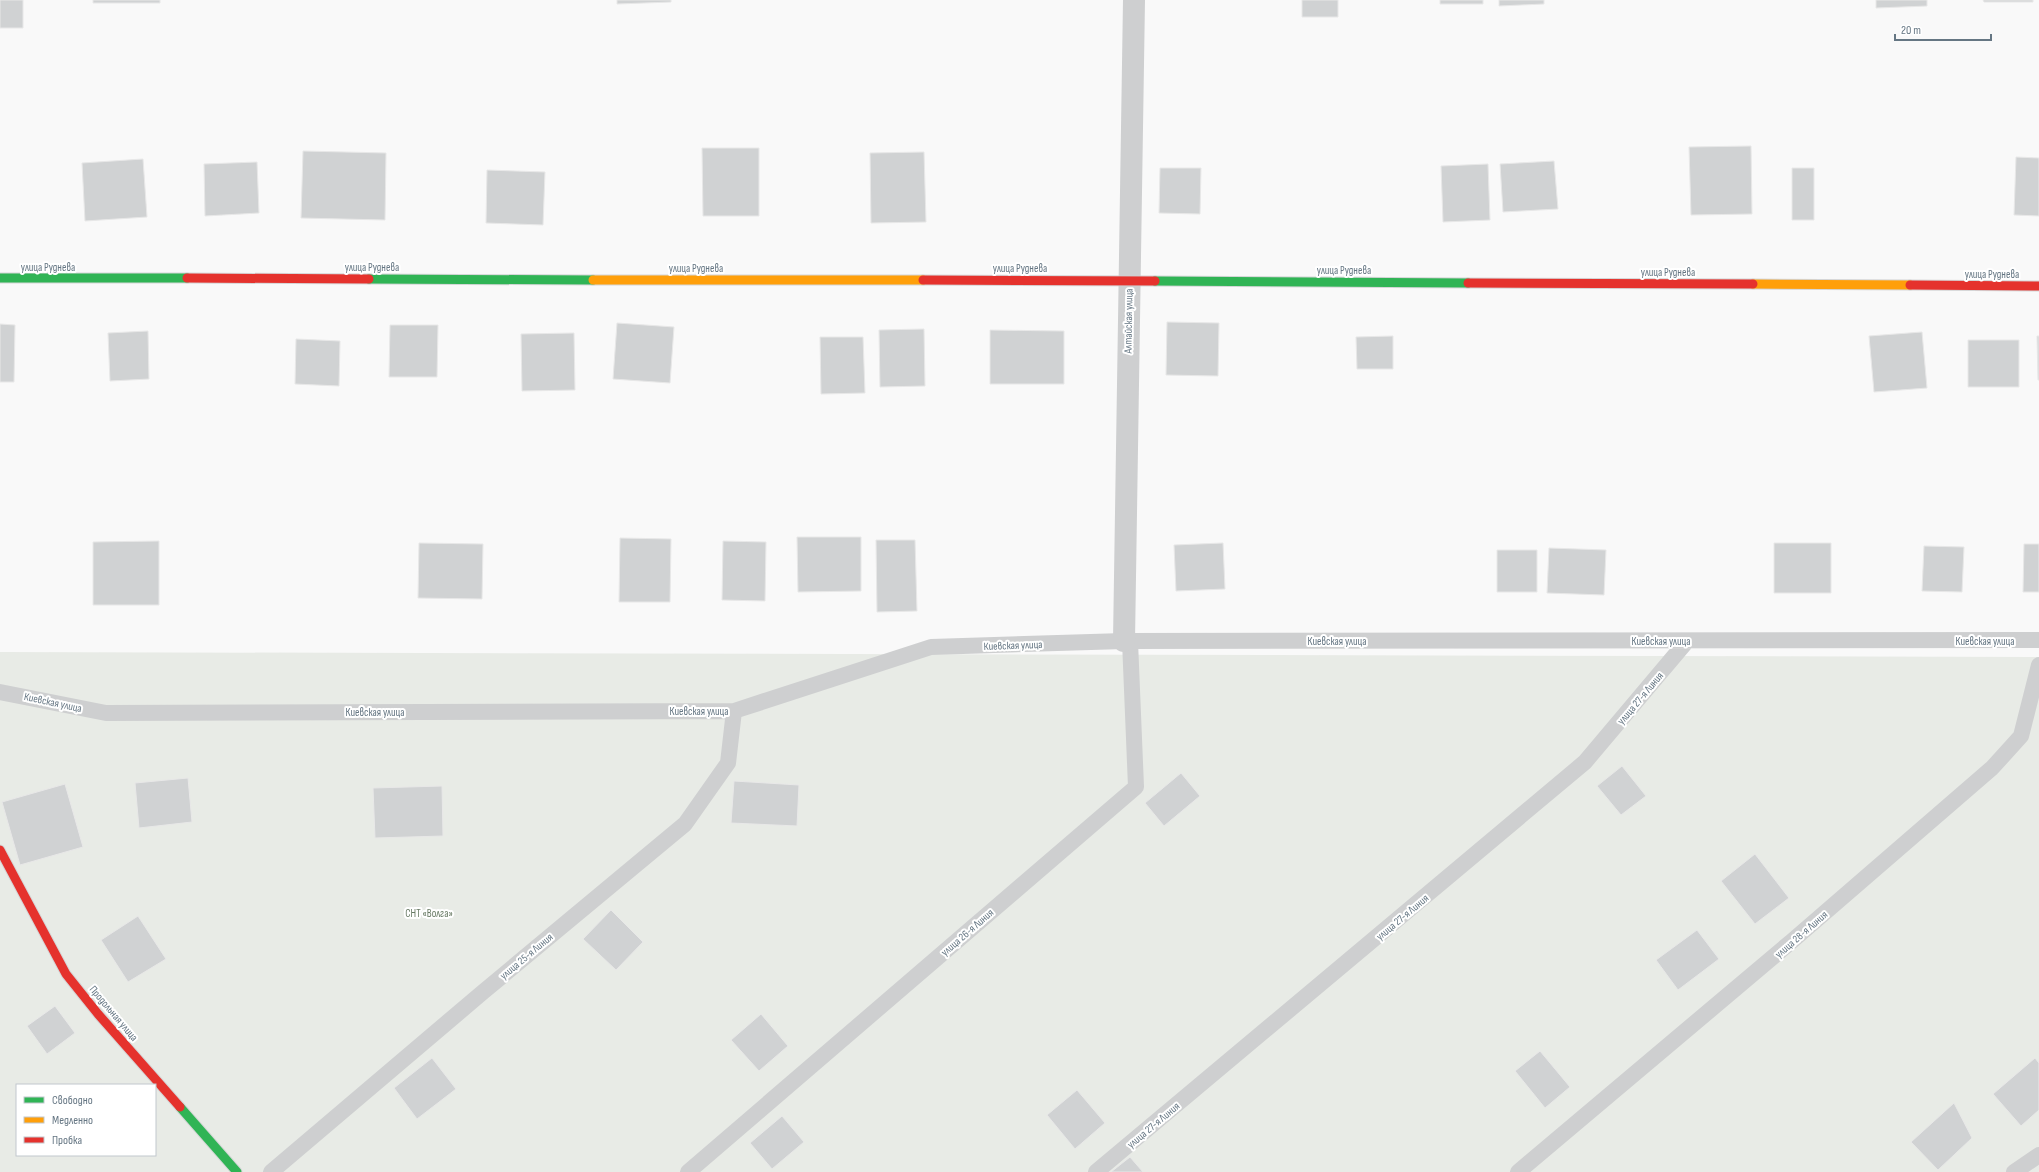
<svg xmlns="http://www.w3.org/2000/svg" width="2039" height="1172" viewBox="0 0 2039 1172" font-family="'Sofia Sans Condensed',sans-serif">
  <style>
    .green { fill: #e8ebe6; fill-rule: evenodd }
    .building { fill: #d0d2d3; stroke: #e8e8e8 }
    .lines { fill: none; stroke-linecap: round; stroke-linejoin: round }
    .fast-casing { stroke: #d5d6d7; stroke-width: 11 }
    .slow-casing { stroke: #d5d6d7; stroke-width: 11 }
    .jam-casing { stroke: #d5d6d7; stroke-width: 11 }
    .lane { stroke: #cecfd0; stroke-width: 16 }
    .street { stroke: #cecfd0; stroke-width: 22 }
    .fast { stroke: #30b455; stroke-width: 9 }
    .slow { stroke: #ff9f0a; stroke-width: 9 }
    .jam { stroke: #e5322d; stroke-width: 9 }
    .labels { text-anchor: middle; stroke-width: 4; stroke-linejoin: round; paint-order: stroke }
    .street-label { font-size: 11px; fill: #657683; stroke: #fff }
    .park-label { font-size: 11px; fill: #687a64; stroke: #fff }
  </style>
  <rect width="100%" height="100%" fill="#f9f9f9"/>
  <path class="green" d="M0,652L2039,657V1172H0ZM17,1085H155V1155H17Z"/>
  <path class="building" d="M0,0H23V28H0Z
    M93,0H160V3H93Z
    M617,0H671V2L617,4Z
    M1302,0H1338V17H1302Z
    M1440,0H1483V4H1440Z
    M1499,0H1544V4L1499,6Z
    M1876,0H1927V6L1876,8Z
    M1983,0H2033V2H1984Z
    M1751,146L1752,214L1691,215L1689,147Z
    M702,148H759V216H703Z
    M303,151L386,153L385,220L301,218Z
    M924,152L926,222L871,223L870,153Z
    M2016,157L2039,158V216L2014,215Z
    M143,159L147,217L85,221L82,163Z
    M1554,161L1558,209L1503,212L1500,164Z
    M257,162L259,213L205,216L204,164Z
    M1488,164L1490,220L1443,222L1441,166Z
    M1160,168H1201L1200,214L1159,213Z
    M1792,168H1814V220H1792Z
    M487,170L545,172L543,225L486,223Z
    M1167,322L1219,323L1218,376L1166,375Z
    M617,323L674,327L670,383L613,379Z
    M0,324L15,325L14,382H0Z
    M390,325H438L437,377H389Z
    M924,329L925,386L880,387L879,330Z
    M990,330L1064,331V384H990Z
    M148,331L149,379L110,381L108,333Z
    M1922,332L1927,388L1874,392L1869,336Z
    M574,333L575,390L522,391L521,334Z
    M1393,336V369H1357L1356,337Z
    M2037,336H2039V380H2038Z
    M820,337H863L865,393L821,394Z
    M296,339L340,341L339,386L295,384Z
    M1968,340H2019V387H1968Z
    M797,537H861V591L798,592Z
    M620,538L671,539L670,602H619Z
    M876,540H915L917,611L877,612Z
    M159,541V605H93V542Z
    M723,541L766,542L765,601L722,600Z
    M419,543L483,544L482,599L418,598Z
    M1223,543L1225,589L1176,591L1174,545Z
    M1774,543H1831V593H1774Z
    M2024,544H2039V592H2023Z
    M1924,546L1964,547L1962,592L1922,591Z
    M1549,548L1606,550L1604,595L1547,593Z
    M1497,550H1537V592H1497Z
    M1622,766L1646,796L1621,815L1597,786Z
    M1181,773L1200,796L1164,826L1145,803Z
    M188,778L192,822L139,828L135,783Z
    M734,781L799,785L797,826L731,823Z
    M65,784L83,847L20,865L2,802Z
    M442,786L443,836L375,838L373,788Z
    M1755,854L1789,898L1755,924L1721,881Z
    M611,910L643,942L616,970L583,939Z
    M138,916L166,959L128,982L101,940Z
    M1697,930L1719,959L1678,990L1656,960Z
    M55,1006L75,1033L47,1054L27,1026Z
    M761,1014L788,1046L759,1071L731,1040Z
    M1540,1051L1570,1087L1545,1108L1515,1071Z
    M432,1058L456,1089L417,1119L394,1088Z
    M2035,1058L2039,1063V1110L2021,1126L1993,1094Z
    M1077,1090L1105,1123L1075,1149L1047,1115Z
    M1954,1103L1972,1138L1938,1170L1911,1142Z
    M782,1116L804,1142L772,1169L750,1143Z
    M1130,1157L1143,1172H1111Z"/>
  <g class="lines">
    <g class="fast-casing">
      <path id="fast" d="M0,278H187
        M369,279L593,280
        M1155,281L1468,283
        M180,1107L237,1172"/>
    </g>
    <g class="slow-casing">
      <path id="slow" d="M593,280H923
        M1753,284L1910,285"/>
    </g>
    <g class="jam-casing">
      <path id="jam" d="M187,278L369,279
        M923,280L1155,281
        M1468,283L1753,284
        M1910,285L2039,286
        M0,850L66,974L98,1014L180,1107"/>
    </g>
    <path class="lane" d="M0,692L106,713L734,711L931,647L1124,641L2039,640
      M271,1172L483,992L685,824L728,763L734,711
      M688,1172L1136,787L1130,641
      M1096,1172L1585,762L1687,641
      M1518,1172L1792,941L1992,768L2021,736L2039,665
      M2014,1172L2039,1155"/>
    <path class="street" d="M1124,641L1134,0"/>
    <use href="#fast" class="fast"/>
    <use href="#slow" class="slow"/>
    <use href="#jam" class="jam"/>
  </g>
  <g class="labels">
    <g class="street-label">
      <text x="48" y="271">улица Руднева</text>
      <text x="372" y="271">улица Руднева</text>
      <text x="696" y="272">улица Руднева</text>
      <text x="1020" y="272">улица Руднева</text>
      <text x="1344" y="274">улица Руднева</text>
      <text x="1668" y="276">улица Руднева</text>
      <text x="1992" y="278">улица Руднева</text>
      <text transform="translate(1128 321) rotate(-89)" y="4">Алтайская улица</text>
      <text x="1337" y="645">Киевская улица</text>
      <text x="1661" y="645">Киевская улица</text>
      <text x="1985" y="645">Киевская улица</text>
      <text transform="translate(1013 645) rotate(-2)" y="4">Киевская улица</text>
      <text transform="translate(1640 698) rotate(-50)" y="4">улица 27-я Линия</text>
      <text transform="translate(53 702) rotate(12)" y="4">Киевская улица</text>
      <text x="699" y="715">Киевская улица</text>
      <text x="375" y="716">Киевская улица</text>
      <text transform="translate(1402 917) rotate(-40)" y="4">улица 27-я Линия</text>
      <text transform="translate(967 932) rotate(-41)" y="4">улица 26-я Линия</text>
      <text transform="translate(1801 934) rotate(-41)" y="4">улица 28-я Линия</text>
      <text transform="translate(526 956) rotate(-40)" y="4">улица 25-я Линия</text>
      <text transform="translate(114 1013) rotate(50)" y="4">Продольная улица</text>
      <text transform="translate(1153 1125) rotate(-40)" y="4">улица 27-я Линия</text>
    </g>
    <g class="park-label">
      <text x="429" y="917">СНТ «Волга»</text>
    </g>
  </g>
  <rect x="16" y="1084" width="140" height="72" fill="#ffffff" stroke="#c1c8cd"/>
  <rect x="24" y="1097" width="20" height="6" fill="#30b455" stroke="#c1c8cd"/>
  <text x="52" y="1104" font-size="12" fill="#657683">Свободно</text>
  <rect x="24" y="1117" width="20" height="6" fill="#ff9f0a" stroke="#c1c8cd"/>
  <text x="52" y="1124" font-size="12" fill="#657683">Медленно</text>
  <rect x="24" y="1137" width="20" height="6" fill="#e5322d" stroke="#c1c8cd"/>
  <text x="52" y="1144" font-size="12" fill="#657683">Пробка</text>
  <path d="M1895 34v6h96v-6" fill="none" stroke="#657683" stroke-width="2"/>
  <text x="1901" y="34" font-size="12" fill="#657683" stroke="#ffffff" stroke-width="3" paint-order="stroke">20 m</text>
</svg>
